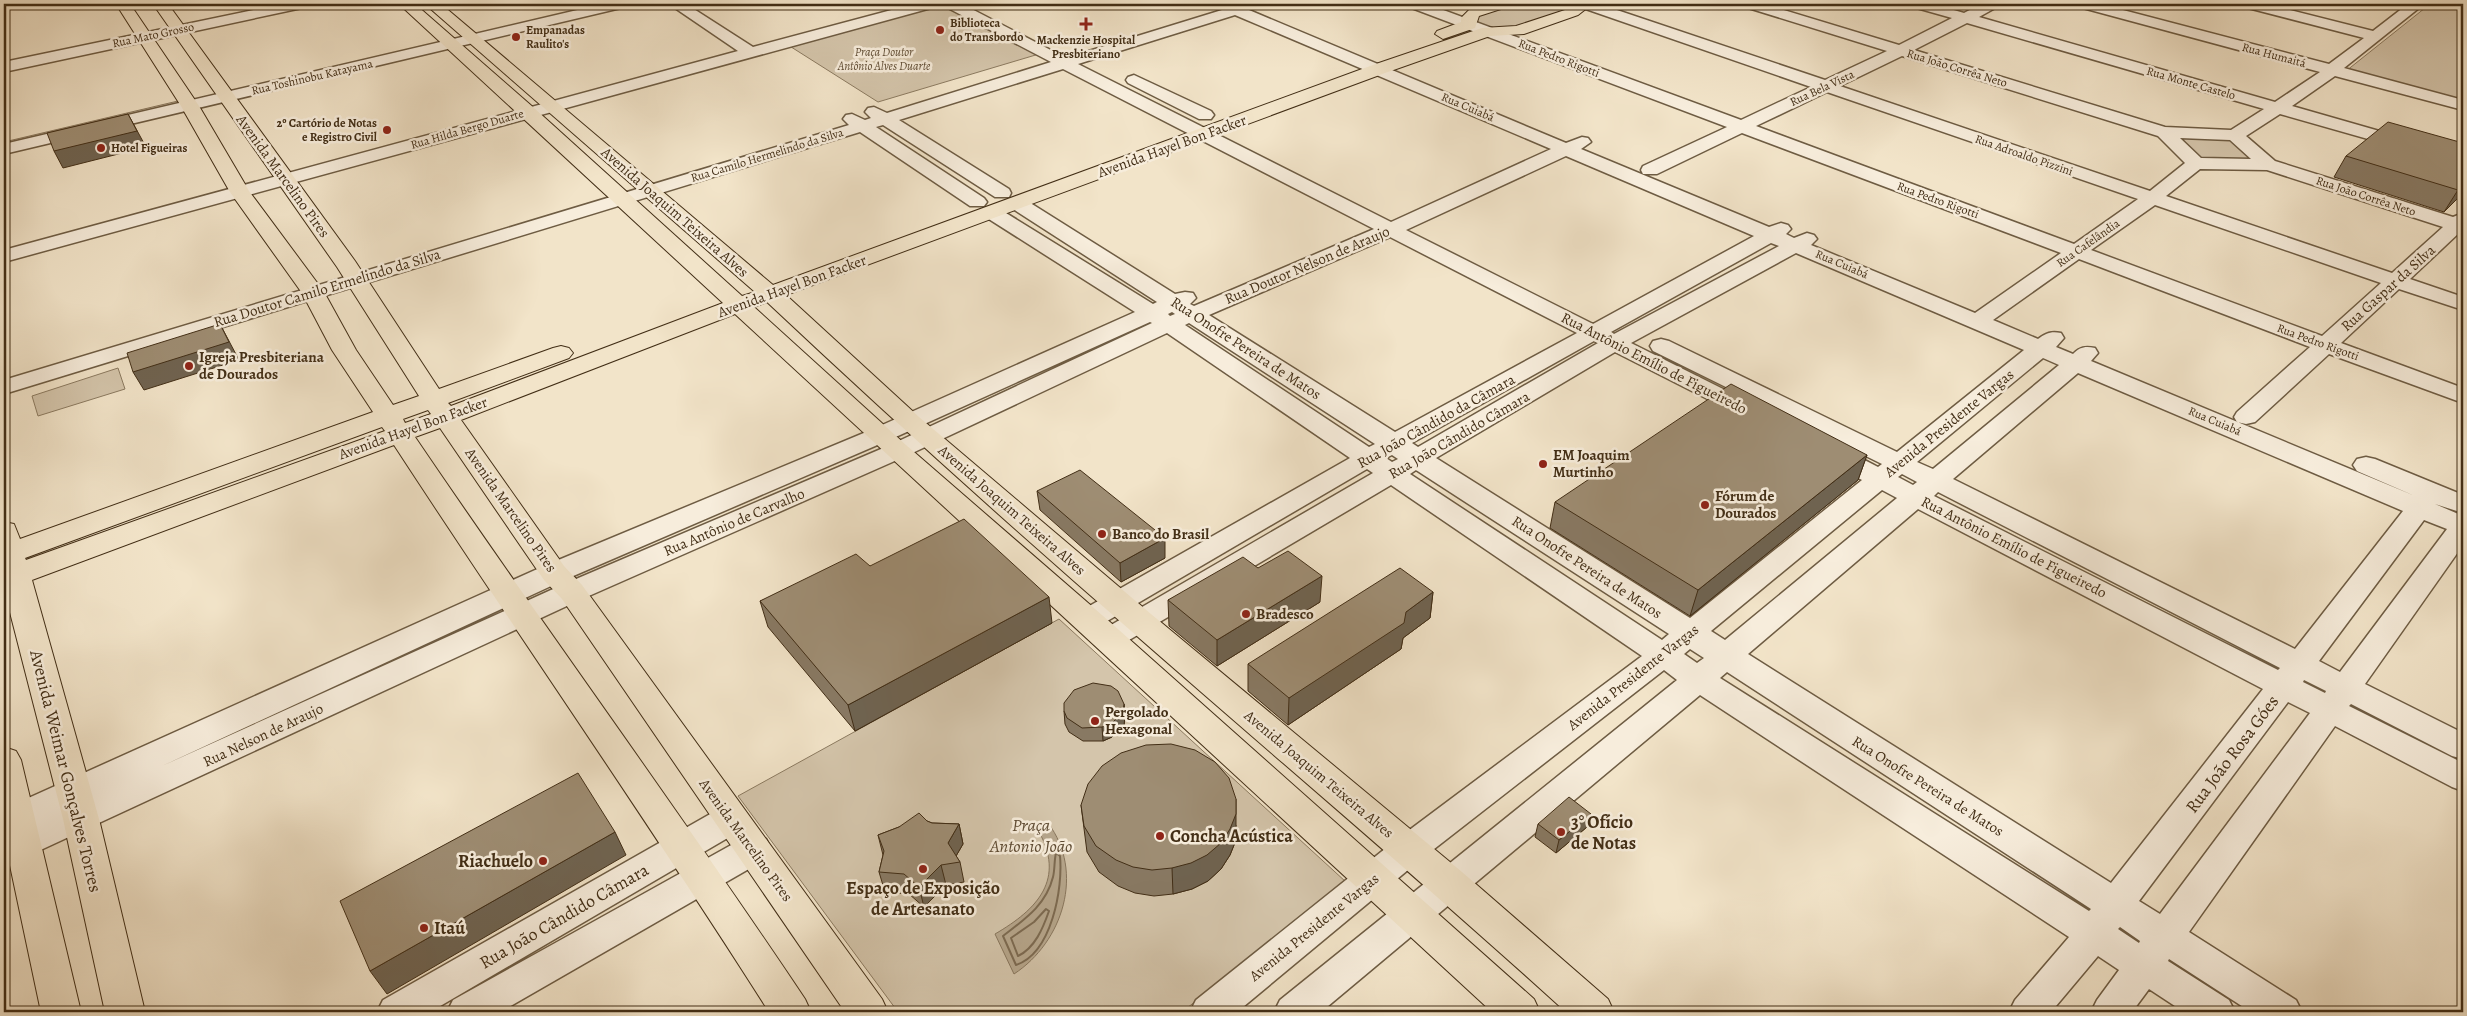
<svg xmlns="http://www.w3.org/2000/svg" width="2467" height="1016" viewBox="0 0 2467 1016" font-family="Alegreya,serif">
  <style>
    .green { fill: #d4c5ab; stroke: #8b7a60 }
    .water { fill: #b6a68c; stroke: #88765d }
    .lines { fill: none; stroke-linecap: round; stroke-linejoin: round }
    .shore { stroke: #7c6a51; stroke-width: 2 }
    .minor-casing { stroke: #6e5c43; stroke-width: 3 }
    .major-casing { stroke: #422e16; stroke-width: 2 }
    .minor { fill: #f7eddc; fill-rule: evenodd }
    .major { fill: #f2e4c9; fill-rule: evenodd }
    .wall { fill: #887963; stroke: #422e16 }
    .shaded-wall { fill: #6f6350; stroke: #422e16 }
    .building { fill: #9e8d73; stroke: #422e16 }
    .poi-dot { fill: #8f2418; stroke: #f7eddc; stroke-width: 2 }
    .labels { text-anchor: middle; stroke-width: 5; stroke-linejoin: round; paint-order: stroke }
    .far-poi-label { font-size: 12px; font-weight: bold; fill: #422e16; stroke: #f7eddc; text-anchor: start }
    .far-street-label { font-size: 12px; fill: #422e16; stroke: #f7eddc }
    .far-park-label { font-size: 12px; font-style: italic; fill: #5f4c34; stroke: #f7eddc }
    .street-label { font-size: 15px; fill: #422e16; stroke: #f7eddc }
    .poi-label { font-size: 15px; font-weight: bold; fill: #422e16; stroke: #f7eddc; text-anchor: start }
    .near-street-label { font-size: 18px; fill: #422e16; stroke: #f7eddc }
    .near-poi-label { font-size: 18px; font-weight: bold; fill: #422e16; stroke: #f7eddc; text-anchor: start }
    .near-park-label { font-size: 18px; font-style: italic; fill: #5f4c34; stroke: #f7eddc }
  </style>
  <rect width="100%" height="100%" fill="#f2e4c9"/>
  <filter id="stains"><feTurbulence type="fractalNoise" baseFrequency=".004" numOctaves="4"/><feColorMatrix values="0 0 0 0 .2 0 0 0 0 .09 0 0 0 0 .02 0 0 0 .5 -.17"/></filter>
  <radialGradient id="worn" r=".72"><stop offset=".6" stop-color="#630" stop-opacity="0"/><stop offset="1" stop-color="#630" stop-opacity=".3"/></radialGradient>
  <path class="green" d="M940,4H945L1039,54L878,102L788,45Z
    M1507,4H1571L1573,6L1571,9C1546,18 1496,43 1474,18L1476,14Z
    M2430,4H2463V102L2346,71Z
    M178,101L181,106L4,146V142Z
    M2170,134L2234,136L2265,163L2198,161Z
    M118,368L125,389L38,416L32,396Z
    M1059,619L1346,882L1182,1012H898L738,796Z"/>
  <path class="water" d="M1048,823C1085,872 1063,942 1014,974L995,934C1038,909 1066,879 1038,830Z"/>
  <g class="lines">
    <path class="shore" d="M1056,853L1060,856C1063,888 1052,953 1016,965L1003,936C1025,919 1046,905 1053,877C1055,869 1054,861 1056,853Z
      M1046,909L1049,911C1043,928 1035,948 1018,956L1011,938L1034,922Z"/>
    <g class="minor-casing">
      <path id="minor" d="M282,4H309L302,8L4,72V62Z
        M603,4H628L621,8L4,154V144Z
        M669,4H686L753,47L914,4H937L935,7L4,262V250L738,51Z
        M944,4H962L1066,58L1222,10L1213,4L1248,5L1250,8L1249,10L1566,143L1582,137L1588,138L1591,142L1581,149L1769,227L1781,223L1788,225L1791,229L1786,234L1794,238L1807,233L1814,235L1817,239L1811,245L1975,313L2061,253L1742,133L1657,174H1643L1641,170L1643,166L1727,127L1409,7L1407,4H1427L1741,120L1811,87L1580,7L1578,4H1599L1825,80L1887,51L1745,7L1743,4H1764L1899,45L1952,18L1913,7L1911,4H1933L1964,13L1981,4H1999L1997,7L1979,17L2275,102L2320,72L2079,7L2077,4H2100L2329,64L2364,38L2244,7L2242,4H2266L2373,31L2408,4H2424L2344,68L2463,100V110L2335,76L2292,106L2463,155V166L2280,114L2246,136L2275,161L2453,217L2463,213V233L2460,232L2410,279L2463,297V310L2399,289L2341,343L2463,388V403L2329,354L2255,422L2246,424L2237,422L2234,417L2237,412L2310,347L2079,259L1993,320L2038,339C2046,333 2051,331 2061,333L2064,338L2056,347L2073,354C2080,347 2085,346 2095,348L2098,353L2091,361L2415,496L2357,471L2353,465L2357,459L2366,457L2375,459L2463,495V513L2435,504L2463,516V545L2365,684L2463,733V759L2452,756L2351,704L2349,706L2463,763V791L2452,787L2335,726L2189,932L2296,1000L2302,1012H2251L2169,959L2168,961L2229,1000L2235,1012H2184L2149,989L2132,1012H2091L2097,1000L2119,970L2098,956L2051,1012H2009L2015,1000L2069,937L1700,695L1321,1012H1274L1280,1000L1677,680L1664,670L1420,860L1237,1012H1190L1196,1000L1396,840L1642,656L1391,485L1119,646L1109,649L1099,646L1094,639L1099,632L1373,473L1367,469L1097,627L1087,630L1077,627L1073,620L1077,613L1350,458L1167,333L906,456L582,599L4,867V809L544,566L871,430L1135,312L984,216L981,212L984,208H998L1153,304L1157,302L1010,207L1007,203L1010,199H1024L1175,294L1185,292L1193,293L1196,298L1190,304L1194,306L1374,229L1063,69L899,120L1009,189L1011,193L1009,197H995L883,125L876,127L984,198L987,202L984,206H970L860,132L4,394V380L849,125L843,119L846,115L852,114L865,120L871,118L865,112L868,108L874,107L887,113L1051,62L946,7ZM1235,15L1551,149L1391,222L1078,64ZM1967,23L2264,109L2231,130L2165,127L1914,50ZM1902,56L2158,136L2185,163L2150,191L1840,86ZM1827,92L2138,199L2074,244L1756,126ZM2180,138L2230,140L2251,159L2201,158ZM1566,156L1754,236L1593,324L1406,230ZM2200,169L2267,170L2443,227L2392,273L2166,196ZM2155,205L2381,283L2322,336L2091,250ZM1390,237L1577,333L1395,432L1209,315ZM1771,243L1779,246L1614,334L1611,332ZM1796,253L2024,350L1897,452L1669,341L1661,339L1653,341L1650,346L1653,351L1882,464L1878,467C1861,459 1840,443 1821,448L1818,453L1821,458L1862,480L1690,618L1436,458L1615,352L1739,415L1747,417L1755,415L1759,410L1755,405L1631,343ZM1172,312L1175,314L1170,316L1168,314ZM1150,322L1152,323L888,446L562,585L162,766L564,580L889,440ZM1189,323L1375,444L1369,447L1185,325ZM1594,341L1598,343L1418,447L1412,443ZM2043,358L2059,365L1933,469L1917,462ZM2078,373L2403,511L2295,649L1953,479ZM1392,455L1398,459L1392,462L1386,458ZM1416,470L1669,634L1662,640L1410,474ZM1902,474L1917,482L1913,485L1898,477ZM1882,490L1897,498L1725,640L1711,631ZM1938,492L2280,668L2278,670L1934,496ZM1918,509L2263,689L2111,883L1748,654ZM2424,520L2447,529L2340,672L2319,661ZM1690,649L1704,658L1697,663L1684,654ZM1727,672L2091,909L2089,911L1720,678ZM2304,680L2326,691L2325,693L2303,682ZM2288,702L2310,713L2160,914L2139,901ZM2120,927L2140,941L2139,943L2118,929Z
        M1134,75L1211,111L1214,115L1211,119H1199L1128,83L1126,80L1128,77Z
        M731,805L743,809L748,819L743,829L430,1012H377L383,1000L719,809Z
        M754,835L766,839L771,849L766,859L500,1012H447L453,1000L742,839Z"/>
    </g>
    <g class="major-casing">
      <path id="major" d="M116,4H130L199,106L249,191L324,292L356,350L393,405L419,396L337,267L153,4H168L355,261L439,389L553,348L561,346L569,348L573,353L569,358L448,403L451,406L723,303L399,4H415L534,108L742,296L755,292L425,4H441L773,285L1373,65L1482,28L1516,26L1568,9L1570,7L1569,4H1584L1587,8L1578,15L1524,34L1490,36L1385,73L786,295L919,417L1151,614L1462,872L1608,999L1614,1012H1566C1423,882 1275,757 1130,630C1007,523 886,414 767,302L754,307L906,445L1110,622L1534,999L1540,1012H1492L735,314L461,420L564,566L582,585L882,999L888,1012H845L562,599L544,580L440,428L415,437C543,626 678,809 805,999L811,1012H769C648,821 518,635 394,445L32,580L99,819L145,1012H105L63,819L4,589V522L14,524L20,539L373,412L332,350L302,293L230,192L181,106ZM428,410L431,414L405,423L403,419ZM382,427L385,431L26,560L25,558Z
        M1487,4H1510L1507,7L1479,16L1475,28L1443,39L1435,34L1437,31L1461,22V18L1469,10Z
        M4,747L16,751L21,760L81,1012H41L4,837Z"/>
    </g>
    <use href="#minor" class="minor"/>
    <use href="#major" class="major"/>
  </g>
  <path class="wall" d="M2463,143V193L2444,212L2334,177L2346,156Z
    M1867,455L1858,480L1690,616L1550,528L1555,502Z
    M1037,491L1165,558L1121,582L1040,510Z
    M870,566L1052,623L855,731L768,627L760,601Z
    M1258,568L1320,602L1217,666L1169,626L1168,600Z
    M1433,592L1430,618L1403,638L1401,649L1288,725L1248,691V664Z
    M1124,704L1125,717L1124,725L1112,737L1103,741H1083L1069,732L1065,724L1064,711Z
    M1081,805L1236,825V840L1230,855L1221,869L1208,881L1192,889L1173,894L1154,896L1135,893L1118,886L1099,872L1087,852Z
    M927,821L932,823L959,824L963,844L956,856L960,862L964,882L946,885L924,907L909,894L885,892L879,872L883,855L878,835L899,827Z
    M1538,824L1587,827L1556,853L1535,837Z"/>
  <path class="shaded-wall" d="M128,114L146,147L63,168L54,151Z
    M2463,185V193L2444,212L2458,190Z
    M220,324L239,360L144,390L133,372Z
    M1867,455L1858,480L1690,616L1698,590Z
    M1165,538V558L1121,582L1120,563Z
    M1322,576L1320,602L1217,666V640Z
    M1433,592L1430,618L1403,638L1401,649L1288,725L1289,698Z
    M1049,597L1052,623L855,731L848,705Z
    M1124,704L1125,717L1124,725L1112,737L1103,741L1102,727Z
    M1236,799V840L1230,855L1221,869L1208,881L1192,889L1173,894L1172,868Z
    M1591,814L1587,827L1556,853L1559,840Z
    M959,824L963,844L952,863L948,843Z
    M615,832L626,855L387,994L370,971Z
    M941,865L946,885L924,907L919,887Z"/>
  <path class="building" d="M128,114L137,131L54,151L47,133Z
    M2388,122L2463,143V185L2458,190L2346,156Z
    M220,324L229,342L133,372L127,353Z
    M1731,384L1867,455L1698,590L1555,502Z
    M1080,470L1165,538L1120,563L1037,491Z
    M964,519L1049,597L848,705L760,601L856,554L870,566Z
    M1288,551L1322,576L1217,640L1168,600L1243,557L1258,568Z
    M1400,568L1433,592L1406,612L1404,623L1289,698L1248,664Z
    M1093,683L1111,686L1118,691L1124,704L1123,712L1111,724L1102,727L1082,728L1067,718L1064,711V703L1074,690Z
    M1171,744L1195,750L1215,762L1229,778L1236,799V814L1230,829L1221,843L1207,855L1191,863L1172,868L1152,870L1133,867L1116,860L1096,846L1084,826L1081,805L1088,784L1102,766L1121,753L1146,745Z
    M578,773L615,832L370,971L340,901Z
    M1569,797L1591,814L1559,840L1538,824Z
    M919,813L927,821L932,823L959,824L948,843L960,862L941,865L919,887L904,874L879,872L884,851L878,835L899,827Z"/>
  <g class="poi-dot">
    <path d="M1083.5 16.5h5v5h5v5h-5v5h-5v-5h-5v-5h5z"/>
    <circle cx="940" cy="30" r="5"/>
    <circle cx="516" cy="37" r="5"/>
    <circle cx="387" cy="130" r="5"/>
    <circle cx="101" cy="148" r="5"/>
    <circle cx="189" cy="366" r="5"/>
    <circle cx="1543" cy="464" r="5"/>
    <circle cx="1705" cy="505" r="5"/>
    <circle cx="1102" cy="534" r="5"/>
    <circle cx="1246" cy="614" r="5"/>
    <circle cx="1095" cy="721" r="5"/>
    <circle cx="1561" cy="832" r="5"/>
    <circle cx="1160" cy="836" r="5"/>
    <circle cx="543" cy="861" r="5"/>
    <circle cx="923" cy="869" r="5"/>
    <circle cx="424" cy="928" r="5"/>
  </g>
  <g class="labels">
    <g class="far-poi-label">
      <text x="950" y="27">Biblioteca<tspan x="950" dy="14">do Transbordo</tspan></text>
      <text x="526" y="34">Empanadas<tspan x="526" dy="14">Raulito's</tspan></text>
      <text x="1086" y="44" text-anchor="middle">Mackenzie Hospital<tspan x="1086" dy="14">Presbiteriano</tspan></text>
      <text x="377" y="127" text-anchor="end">2º Cartório de Notas<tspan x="377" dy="14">e Registro Civil</tspan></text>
      <text x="111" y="152">Hotel Figueiras</text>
    </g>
    <g class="far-street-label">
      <text transform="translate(153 35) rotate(-12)" y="4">Rua Mato Grosso</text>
      <text transform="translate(2274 55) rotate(15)" y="4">Rua Humaitá</text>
      <text transform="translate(1559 58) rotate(21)" y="4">Rua Pedro Rigotti</text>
      <text transform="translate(1957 68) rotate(17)" y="4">Rua João Corrêa Neto</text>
      <text transform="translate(312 77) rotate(-13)" y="4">Rua Toshinobu Katayama</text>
      <text transform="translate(2191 83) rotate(16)" y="4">Rua Monte Castelo</text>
      <text transform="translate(1822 88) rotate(-25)" y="4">Rua Bela Vista</text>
      <text transform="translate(1468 107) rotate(23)" y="4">Rua Cuiabá</text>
      <text transform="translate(467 129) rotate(-16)" y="4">Rua Hilda Bergo Duarte</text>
      <text transform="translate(767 155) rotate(-17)" y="4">Rua Camilo Hermelindo da Silva</text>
      <text transform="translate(2024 155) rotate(19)" y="4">Rua Adroaldo Pizzini</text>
      <text transform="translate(2366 196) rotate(18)" y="4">Rua João Corrêa Neto</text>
      <text transform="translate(1938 200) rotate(20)" y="4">Rua Pedro Rigotti</text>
      <text transform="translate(2088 243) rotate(-35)" y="4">Rua Cafelândia</text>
      <text transform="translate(1842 264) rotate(23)" y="4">Rua Cuiabá</text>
      <text transform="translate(2318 342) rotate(20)" y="4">Rua Pedro Rigotti</text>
      <text transform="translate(2215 421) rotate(23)" y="4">Rua Cuiabá</text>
    </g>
    <g class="far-park-label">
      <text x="884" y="56">Praça Doutor<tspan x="884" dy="14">Antônio Alves Duarte</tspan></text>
    </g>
    <g class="street-label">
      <text transform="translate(1172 146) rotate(-20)" y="5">Avenida Hayel Bon Facker</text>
      <text transform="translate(283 176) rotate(54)" y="5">Avenida Marcelino Pires</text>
      <text transform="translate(675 212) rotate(41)" y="5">Avenida Joaquim Teixeira Alves</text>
      <text transform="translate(1307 265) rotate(-23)" y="5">Rua Doutor Nelson de Araujo</text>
      <text transform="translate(792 286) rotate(-20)" y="5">Avenida Hayel Bon Facker</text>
      <text transform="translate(327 288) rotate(-17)" y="5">Rua Doutor Camilo Ermelindo da Silva</text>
      <text transform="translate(2388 288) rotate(-42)" y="5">Rua Gaspar da Silva</text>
      <text transform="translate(1246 348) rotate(33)" y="5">Rua Onofre Pereira de Matos</text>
      <text transform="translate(1654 363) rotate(27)" y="5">Rua Antônio Emílio de Figueiredo</text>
      <text transform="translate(1436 421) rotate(-29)" y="5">Rua João Cândido da Câmara</text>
      <text transform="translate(1949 423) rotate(-39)" y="5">Avenida Presidente Vargas</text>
      <text transform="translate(413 428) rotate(-20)" y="5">Avenida Hayel Bon Facker</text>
      <text transform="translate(1459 435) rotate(-30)" y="5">Rua João Cândido Câmara</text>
      <text transform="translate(511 510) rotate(55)" y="5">Avenida Marcelino Pires</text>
      <text transform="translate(1012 510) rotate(41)" y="5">Avenida Joaquim Teixeira Alves</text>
      <text transform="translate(734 522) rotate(-23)" y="5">Rua Antônio de Carvalho</text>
      <text transform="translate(2014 547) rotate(27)" y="5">Rua Antônio Emílio de Figueiredo</text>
      <text transform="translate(1587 567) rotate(33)" y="5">Rua Onofre Pereira de Matos</text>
      <text transform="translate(1633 677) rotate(-38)" y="5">Avenida Presidente Vargas</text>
      <text transform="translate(263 735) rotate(-25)" y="5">Rua Nelson de Araujo</text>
      <text transform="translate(1319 774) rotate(40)" y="5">Avenida Joaquim Teixeira Alves</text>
      <text transform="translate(1928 786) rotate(32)" y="5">Rua Onofre Pereira de Matos</text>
      <text transform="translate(746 840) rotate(54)" y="5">Avenida Marcelino Pires</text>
      <text transform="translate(1314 927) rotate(-39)" y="5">Avenida Presidente Vargas</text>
    </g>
    <g class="poi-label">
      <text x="199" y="362">Igreja Presbiteriana<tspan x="199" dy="17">de Dourados</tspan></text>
      <text x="1553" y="460">EM Joaquim<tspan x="1553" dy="17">Murtinho</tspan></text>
      <text x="1715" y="501">Fórum de<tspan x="1715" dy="17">Dourados</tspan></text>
      <text x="1112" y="539">Banco do Brasil</text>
      <text x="1256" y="619">Bradesco</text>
      <text x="1105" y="717">Pergolado<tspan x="1105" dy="17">Hexagonal</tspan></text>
    </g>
    <g class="near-street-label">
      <text transform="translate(2232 754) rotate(-53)" y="6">Rua João Rosa Góes</text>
      <text transform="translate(66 771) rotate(76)" y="6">Avenida Weimar Gonçalves Torres</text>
      <text transform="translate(564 916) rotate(-30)" y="6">Rua João Cândido Câmara</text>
    </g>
    <g class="near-poi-label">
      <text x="1571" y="828">3° Ofício<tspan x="1571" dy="21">de Notas</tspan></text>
      <text x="1170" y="842">Concha Acústica</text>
      <text x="533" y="867" text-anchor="end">Riachuelo</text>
      <text x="923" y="894" text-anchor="middle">Espaço de Exposição<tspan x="923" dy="21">de Artesanato</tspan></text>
      <text x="434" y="934">Itaú</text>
    </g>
    <g class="near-park-label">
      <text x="1031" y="831">Praça<tspan x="1031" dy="21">Antonio João</tspan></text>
    </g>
  </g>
  <rect width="2467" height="1016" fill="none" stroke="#f2e4c9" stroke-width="20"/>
  <rect x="5" y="5" width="2457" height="1006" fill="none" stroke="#422e16" stroke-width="2.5"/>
  <rect x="10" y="10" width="2447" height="996" fill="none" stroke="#422e16"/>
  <rect width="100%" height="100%" filter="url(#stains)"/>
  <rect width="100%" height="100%" fill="url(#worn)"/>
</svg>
